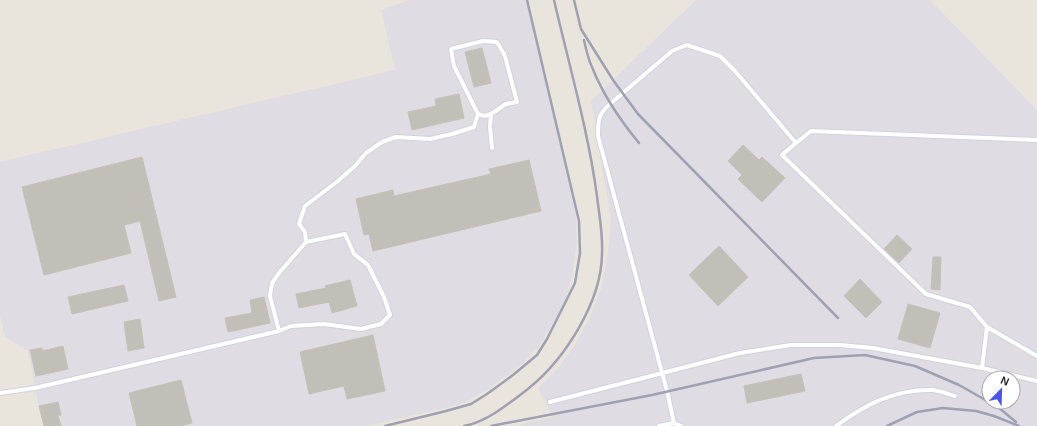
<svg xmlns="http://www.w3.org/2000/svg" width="1037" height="426" viewBox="0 0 1037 426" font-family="Arial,sans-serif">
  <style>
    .industrial { fill: #dfdce3; fill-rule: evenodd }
    .building { fill: #c2bfb8; stroke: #c5c1b6 }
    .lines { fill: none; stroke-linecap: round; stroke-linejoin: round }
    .service-casing { stroke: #d1d2e1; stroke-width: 6 }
    .service { stroke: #fff; stroke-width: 4 }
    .rail { stroke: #9fa0b2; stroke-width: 2.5 }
  </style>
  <rect width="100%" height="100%" fill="#eae5dc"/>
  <path class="industrial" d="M410,0H526L572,198L576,217L577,237L573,273L566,298L553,323L538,347L523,363L490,388L468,401L450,407L365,426H43L28,351L5,337L0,316V162L395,70L381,10Z
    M696,0H930L1037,110V426H515L553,417L538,388L559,367L576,343L589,319L602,286L608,251L611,219L591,101ZM989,378H1013V402H989Z"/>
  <path class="building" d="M482,48L491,83L474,87L465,52Z
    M459,94L464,118L412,130L408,112L436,106L435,99Z
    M743,145L759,160L762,157L785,178L762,202L738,179L742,175L728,161Z
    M142,157L176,297L159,301L140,221L124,225L131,253L44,275L22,187Z
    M529,160L541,211L373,251L369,234L364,235L356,199L393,190L394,196L491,174L489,169Z
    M897,235L912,249L899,263L884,249Z
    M719,246L748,277L718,306L689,275Z
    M933,257H941L940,290L931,289Z
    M860,279L882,302L866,318L844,296Z
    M350,280L357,306L332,313L329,302L299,308L296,294L326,288L325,286Z
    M124,285L128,301L72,314L68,297Z
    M264,297L270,323L228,332L225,318L252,313L250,300Z
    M908,304L940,313L930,348L898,339Z
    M140,319L144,348L128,351L124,322Z
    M373,335L385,391L347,399L344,386L309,394L300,352Z
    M63,346L68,369L36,376L30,350L42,348V351Z
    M801,374L805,391L747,403L744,386Z
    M181,380L192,423L179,426H137L129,393Z
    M58,402L61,415L58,416L61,426H44L39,406Z"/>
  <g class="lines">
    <g class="service-casing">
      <path id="service" d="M478,114L485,116L491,114
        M796,143L811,131L1037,140
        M306,242L305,232L299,224L305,206L338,181L355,166L366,153L382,142L396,137L430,139L452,134L474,127L478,114L454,66L451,49L483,41L497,42L505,56L517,102L506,104L491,114L490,127L492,148
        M982,368L987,327
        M0,393L35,388L279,331L270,296L272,283L279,273L306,242L345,234L354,254L368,265L384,297L390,315L381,324L361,329L324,324L291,326L279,331
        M550,402L740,353L791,345H840L873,348L982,368L1037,381
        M659,426L674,423
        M681,426L674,423L667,391L598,136C598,121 598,114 610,104L672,51L687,45L720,56L735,71L796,143L782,155L926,294L970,307L987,327L1037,356
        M836,426C866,404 895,389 933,390C940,391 948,394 955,396"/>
    </g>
    <use href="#service" class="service"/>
    <path class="rail" d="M574,0L581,29L613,80L638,114L838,318
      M584,40C586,49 588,59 592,67C603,95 620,120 639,143
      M989,402L998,407L1016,422
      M385,426L446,411L471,404L487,394L513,375L537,355L547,339L575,283L580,253L579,221L527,0
      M464,426C487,422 511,402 529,388C565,359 602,301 602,253C603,234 599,214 597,196C588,130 569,65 554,0
      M491,426L652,395L814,358L865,355L915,366L959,385L989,402
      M887,426L917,412L943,408L976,411L994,416L1019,426"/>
  </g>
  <g transform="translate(1001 390) rotate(23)"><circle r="19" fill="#ffffff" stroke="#a9a9a9"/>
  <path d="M0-3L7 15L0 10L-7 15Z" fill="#4855eb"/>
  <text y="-6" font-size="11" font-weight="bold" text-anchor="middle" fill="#292929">N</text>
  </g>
</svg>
